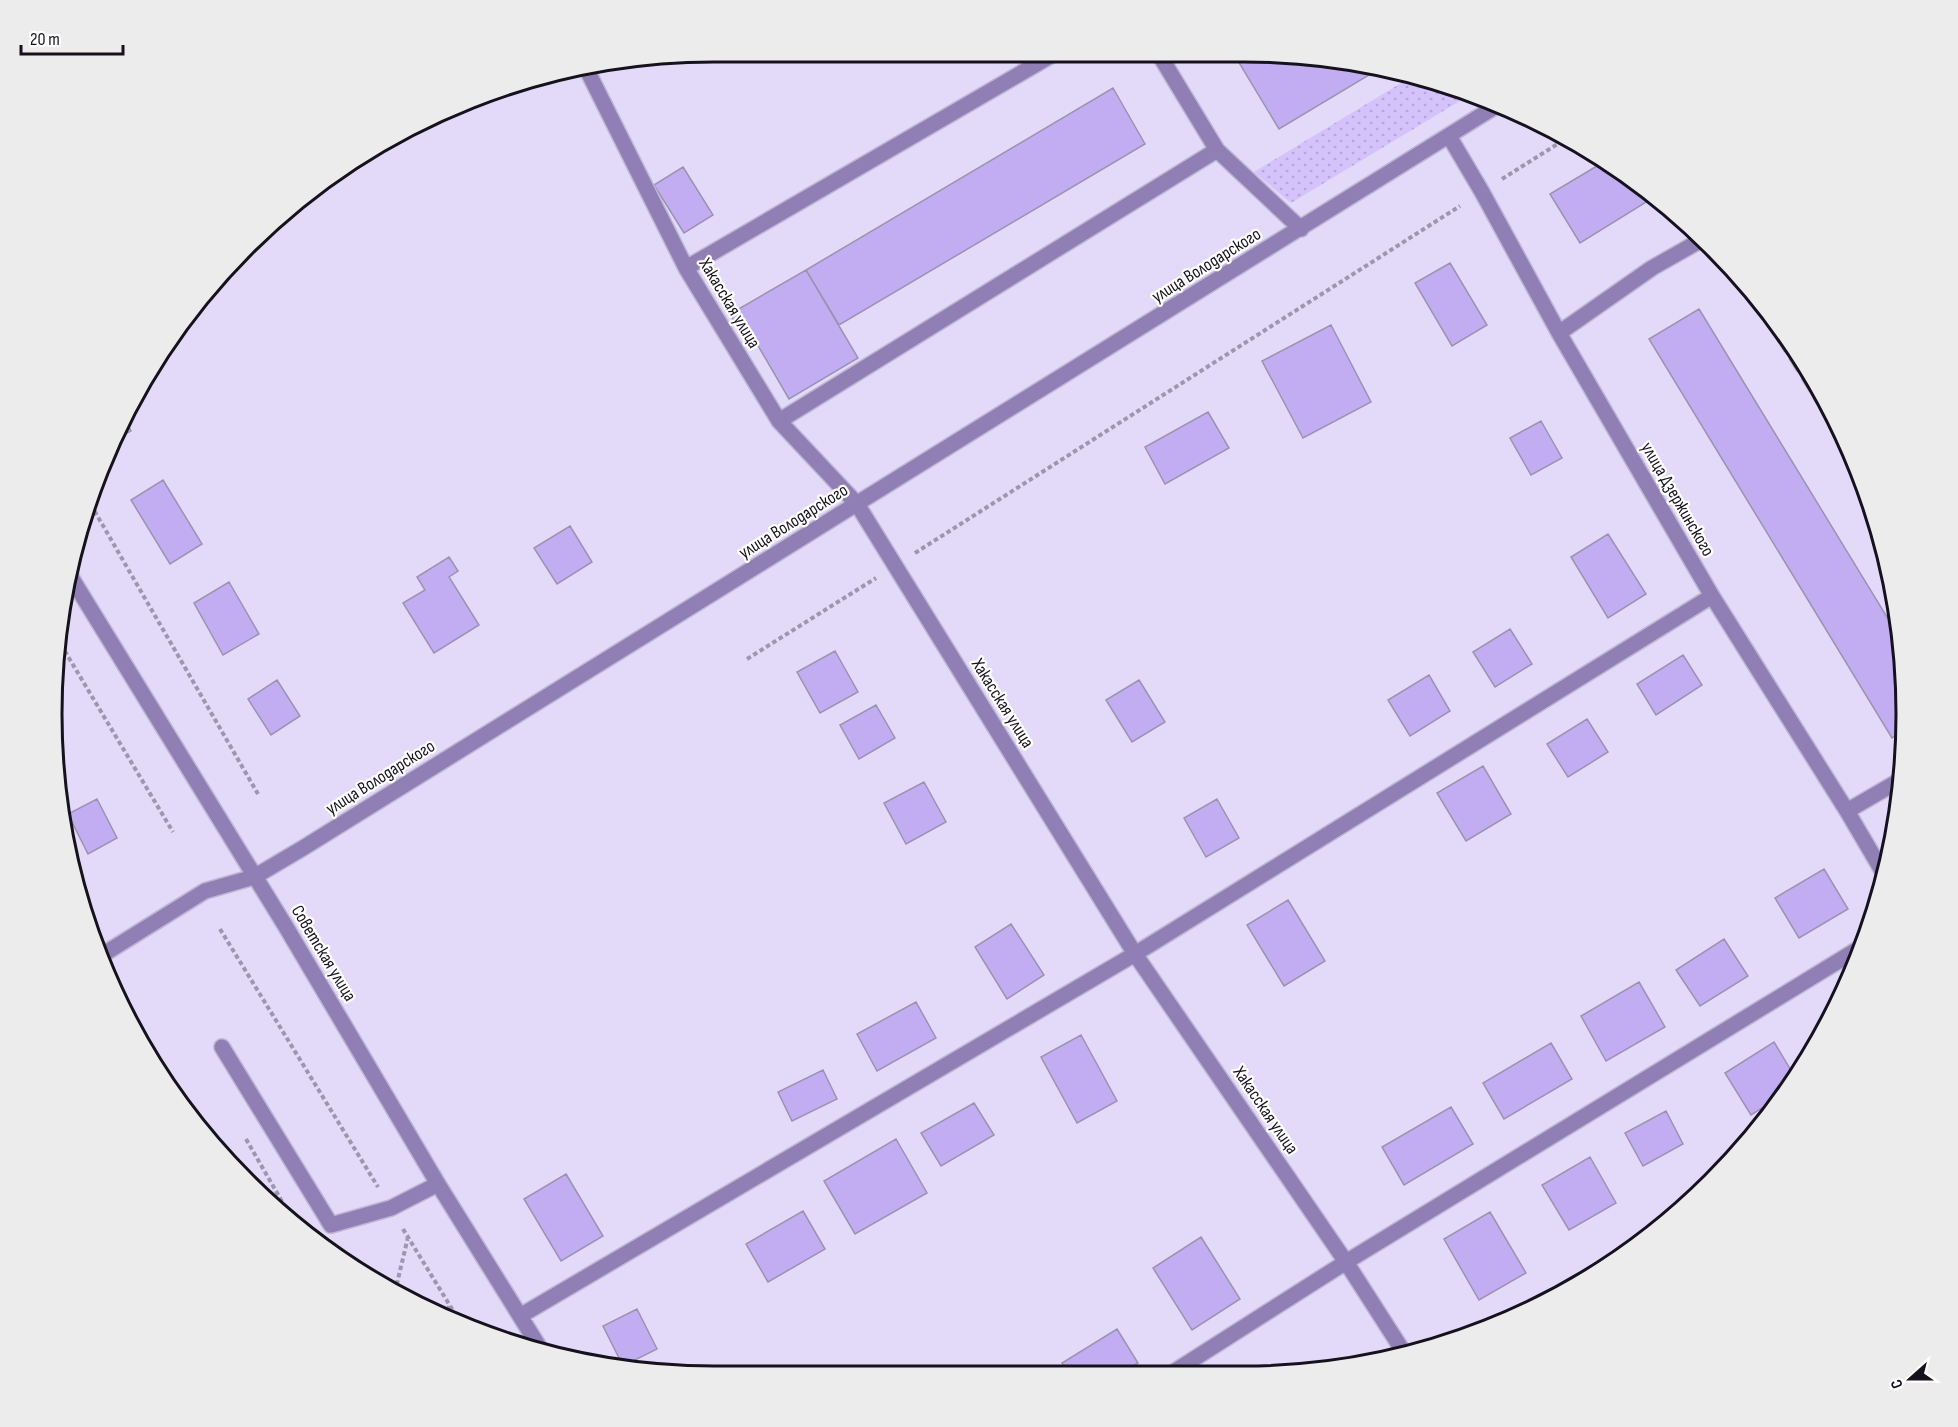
<svg xmlns="http://www.w3.org/2000/svg" width="1958" height="1427" viewBox="0 0 1958 1427" font-family="'Sofia Sans Condensed',sans-serif">
  <style>
    .grass { fill: url(#grass-dots) }
    .building { fill: #c3adf2; stroke: #9b92b1; stroke-width: 1.5 }
    .lines { fill: none; stroke-linecap: round; stroke-linejoin: round }
    .minor-tunnel { stroke: #c4bcd9; stroke-width: 15; stroke-dasharray: 15 8; stroke-linecap: butt }
    .minor-casing { stroke: #beb6d2; stroke-width: 18 }
    .path { stroke: #9d96ae; stroke-width: 4; stroke-dasharray: 4.5 3; stroke-linecap: butt }
    .minor { stroke: #907fb5; stroke-width: 15 }
    .labels { text-anchor: middle; stroke-width: 4.5; stroke-linejoin: round; paint-order: stroke }
    .street-label { font-size: 18px; fill: #16121d; stroke: #fff }
    .rim { fill: none; stroke: #16121d; stroke-width: 3 }
  </style>
  <defs>
    <pattern id="grass-dots" width="8" height="8" patternUnits="userSpaceOnUse" patternTransform="scale(1.5)"><rect width="8" height="8" fill="#d4c3fb"/><path d="M2 2h.1M6 6h.1" fill="none" stroke="#b5a6d7" stroke-width="1.8" stroke-linecap="round"/></pattern>
  </defs>
  <rect width="100%" height="100%" fill="#e3dafa"/>
  <path class="grass" d="M1416,74L1473,93L1291,203L1254,172Z"/>
  <path class="building" d="M1232,51H1245L1379,69L1279,129Z
    M1113,88L1145,144L839,325L806,270Z
    M1607,160L1656,196L1580,243L1550,194Z
    M683,167L713,215L684,233L654,185Z
    M1450,263L1487,325L1452,346L1415,283Z
    M806,270L858,358L789,399L753,337L746,341L730,314Z
    M1699,309L1901,640L1906,670L1904,731L1892,738L1649,339Z
    M1331,325L1371,402L1303,438L1262,361Z
    M1208,412L1229,448L1165,484L1145,447Z
    M123,415L131,431L110,442L119,421Z
    M1541,421L1562,458L1531,475L1510,438Z
    M163,480L202,544L170,564L131,500Z
    M570,526L592,562L557,584L534,548Z
    M1608,534L1646,594L1608,618L1571,557Z
    M449,557L458,571L449,577L479,625L434,653L403,603L425,590L417,577Z
    M229,582L259,634L223,655L194,603Z
    M1510,629L1532,664L1495,687L1473,652Z
    M835,651L858,692L820,713L797,672Z
    M1683,655L1702,685L1656,715L1637,684Z
    M1429,675L1450,711L1410,736L1388,700Z
    M277,680L300,716L271,735L248,699Z
    M1139,680L1165,722L1132,742L1106,700Z
    M876,705L895,738L859,759L840,725Z
    M1587,719L1608,752L1568,777L1547,744Z
    M1483,766L1511,814L1466,841L1437,793Z
    M924,782L946,822L906,844L884,803Z
    M97,799L117,838L88,854L68,814Z
    M1217,799L1239,838L1206,857L1184,818Z
    M1824,869L1848,909L1799,938L1775,898Z
    M1288,900L1325,961L1284,986L1247,925Z
    M1011,924L1044,975L1007,999L975,947Z
    M1724,939L1748,976L1700,1006L1676,970Z
    M1639,982L1665,1027L1606,1061L1581,1016Z
    M916,1002L936,1038L877,1071L857,1034Z
    M1081,1035L1117,1101L1077,1123L1041,1057Z
    M1774,1042L1795,1077L1781,1096L1751,1115L1725,1073Z
    M1551,1043L1572,1079L1504,1119L1483,1083Z
    M823,1070L837,1099L792,1121L778,1092Z
    M974,1103L994,1135L941,1166L921,1133Z
    M1451,1107L1473,1144L1404,1185L1382,1147Z
    M1666,1111L1683,1144L1643,1166L1625,1133Z
    M896,1139L927,1193L855,1234L824,1181Z
    M1590,1157L1616,1203L1569,1230L1542,1185Z
    M566,1174L603,1236L561,1261L524,1199Z
    M803,1211L825,1249L768,1282L746,1244Z
    M1490,1212L1526,1273L1479,1300L1444,1239Z
    M1201,1237L1240,1299L1192,1330L1153,1268Z
    M637,1309L657,1349L623,1366L603,1326Z
    M1117,1329L1138,1363L1124,1372H1067L1062,1363Z"/>
  <g class="lines">
    <path class="minor-tunnel" d="M1758,297L1843,433"/>
    <g class="minor-casing">
      <path id="minor" d="M1157,51L1217,150L1301,229
        M586,68L686,268L779,421L857,504L1135,954L1346,1262L1403,1351
        M1449,136L1482,192L1559,333L1712,596L1847,811L1884,874
        M686,268L1059,51
        M1559,333L1652,268L1703,239
        M779,421L1217,150
        M69,574L286,927L438,1184L543,1353
        M1847,811L1902,779
        M99,957L205,891L254,877L303,848L1501,103
        M222,1047L331,1225L391,1208L438,1184
        M520,1316L1135,954L1712,596
        M1175,1371L1346,1262L1863,946"/>
    </g>
    <path class="path" d="M1502,179L1567,138
      M87,498L258,794
      M915,553L1460,206
      M57,638L173,832
      M747,659L876,578
      M220,929L378,1187
      M246,1139L295,1224
      M403,1229L460,1322
      M395,1292L408,1237
      M446,1317L449,1306"/>
    <use href="#minor" class="minor"/>
  </g>
  <g class="labels">
    <g class="street-label">
      <text transform="translate(1206 265) rotate(-32)" y="6">улица Володарского</text>
      <text transform="translate(730 303) rotate(59)" y="6">Хакасская улица</text>
      <text transform="translate(1678 499) rotate(60)" y="6">улица Дзержинского</text>
      <text transform="translate(793 521) rotate(-32)" y="6">улица Володарского</text>
      <text transform="translate(1003 703) rotate(58)" y="6">Хакасская улица</text>
      <text transform="translate(380 777) rotate(-32)" y="6">улица Володарского</text>
      <text transform="translate(324 953) rotate(59)" y="6">Советская улица</text>
      <text transform="translate(1266 1110) rotate(56)" y="6">Хакасская улица</text>
    </g>
  </g>
  <path d="M0 0H1958V1427H0ZM714 62H1244A652 652 0 0 1 1896 714V714A652 652 0 0 1 1244 1366H714A652 652 0 0 1 62 714V714A652 652 0 0 1 714 62Z" fill="#ececed" fill-rule="evenodd"/>
  <path class="rim" d="M714 62H1244A652 652 0 0 1 1896 714V714A652 652 0 0 1 1244 1366H714A652 652 0 0 1 62 714V714A652 652 0 0 1 714 62Z"/>
  <g transform="translate(1910 1379) rotate(249)" stroke="#ffffff" stroke-width="4.5" paint-order="stroke">
  <path d="M0-4.5L10 22L0 15L-10 22Z" fill="#16121d"/>
  <text y="-9" font-size="16" font-weight="bold" text-anchor="middle" fill="#16121d">С</text>
  </g>
  <path d="M21 45v9h102v-9" fill="none" stroke="#16121d" stroke-width="3"/>
  <text x="30" y="45" font-size="18" fill="#16121d" stroke="#ffffff" stroke-width="4.5" paint-order="stroke">20 m</text>
</svg>
